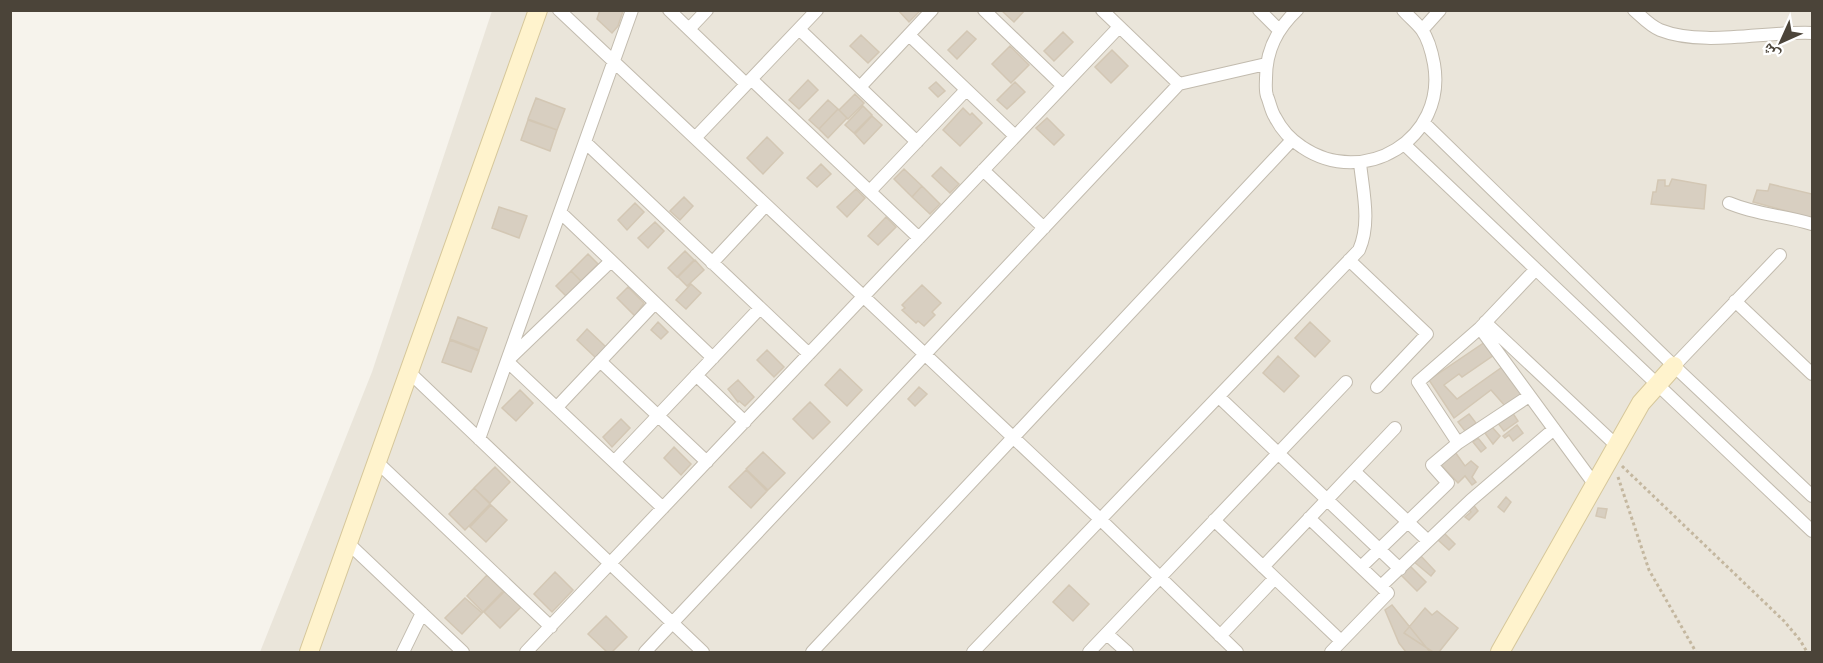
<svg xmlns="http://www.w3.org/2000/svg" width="1823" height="663" viewBox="0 0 1823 663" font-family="'Golos Text','Noto Naskh Arabic',sans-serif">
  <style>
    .residential { fill: #eae5da }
    .building { fill: #d8cfc1; stroke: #d3c7b4; stroke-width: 1.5 }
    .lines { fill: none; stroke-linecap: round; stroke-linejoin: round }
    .street-casing { stroke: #c2bbae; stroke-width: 14 }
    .secondary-casing { stroke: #d6c79b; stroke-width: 20 }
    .path { stroke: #c4b79f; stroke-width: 3; stroke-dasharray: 3 3; stroke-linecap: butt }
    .street { stroke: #fff; stroke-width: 12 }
    .secondary { stroke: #fff3cd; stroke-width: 18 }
  </style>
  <rect width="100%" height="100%" fill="#f6f3ec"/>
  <path class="residential" d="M492,11H1812V652H260L372,372Z"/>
  <path class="building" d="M600,10L623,11L618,26L612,33L597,19Z
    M898,10H920V11L909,22Z
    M1001,10H1025L1014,22Z
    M967,31L976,39L957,59L948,50Z
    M1063,32L1073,42L1054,61L1044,51Z
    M861,35L879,52L868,63L850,46Z
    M1010,46L1029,65L1011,83L992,64Z
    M1112,50L1128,66L1111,83L1095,67Z
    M808,80L818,90L799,109L789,100Z
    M936,82L945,91L938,97L929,88Z
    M1015,82L1025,92L1007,109L997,100Z
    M855,94L864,103L848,119L839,110Z
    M536,98L565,109L557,130L528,119Z
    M828,100L838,109L819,129L809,120Z
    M863,106L872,115L854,133L845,125Z
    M963,108L970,115L972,113L982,123L960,146L943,130Z
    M838,109L847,118L828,138L819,129Z
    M872,116L882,125L864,144L855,134Z
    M1047,118L1064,135L1054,145L1036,128Z
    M528,120L557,130L550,151L521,140Z
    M767,137L783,153L763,174L747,158Z
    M821,164L831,174L817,187L807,178Z
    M941,167L959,184L950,193L932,176Z
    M904,169L922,186L912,197L894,179Z
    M1672,179L1706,185L1704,209L1651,204L1653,192H1656L1658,180H1665V186H1669Z
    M1770,184L1812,194V218L1753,202L1757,190L1768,191Z
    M922,186L940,204L930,214L912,197Z
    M856,189L865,198L847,217L837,207Z
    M684,197L693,206L680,220L670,211Z
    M635,203L644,212L627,230L618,220Z
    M499,207L527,216L519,238L492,228Z
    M886,217L896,227L878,245L868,236Z
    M655,222L664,231L648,248L638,238Z
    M685,251L694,260L677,277L668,268Z
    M588,254L598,264L581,281L571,271Z
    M695,260L704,270L687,286L678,277Z
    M571,271L581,281L566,296L556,286Z
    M691,284L701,293L686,309L676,300Z
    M922,285L941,303L932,312L935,315L924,326L918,321L916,323L902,310L905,308L902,305Z
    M628,287L644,303L635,316L617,298Z
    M458,317L487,328L479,350L450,339Z
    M658,322L668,332L661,339L651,330Z
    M1310,322L1330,341L1315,357L1295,338Z
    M587,329L606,347L596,358L577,340Z
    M450,340L479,351L471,372L442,362Z
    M1485,342L1494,355L1462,377L1459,374L1444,385L1457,399L1505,365L1525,394L1506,407L1491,390L1454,418L1429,380Z
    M767,350L784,367L774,377L757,360Z
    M1278,356L1299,376L1284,392L1263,373Z
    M840,369L862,390L847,406L825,385Z
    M738,380L754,397L745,406L739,401L738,402L728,389Z
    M919,387L927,394L915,406L908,399Z
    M520,390L533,403L516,421L502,408Z
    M810,402L830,422L813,439L793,419Z
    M1512,412L1518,421L1504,431L1497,422Z
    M1469,414L1476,423L1465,431L1458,422Z
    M621,419L630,428L612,447L603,437Z
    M1517,425L1523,433L1513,441L1509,435L1505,438L1503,436Z
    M1492,427L1500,436L1493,444L1485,433Z
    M1478,438L1486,448L1481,452L1473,442Z
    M674,447L691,464L681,475L664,458Z
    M763,452L785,473L768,490L746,469Z
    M1455,452L1465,466L1471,461L1478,467L1472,477L1476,482L1472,485L1465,476L1458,483L1441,465Z
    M495,467L510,482L490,503L474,488Z
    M746,470L767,491L751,508L729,487Z
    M474,488L490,504L465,530L449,514Z
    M1506,497L1511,502L1504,512L1498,507Z
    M1472,503L1478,511L1469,520L1465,517L1471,512L1467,507Z
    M491,505L507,520L486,542L470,527Z
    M1598,508L1607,509L1605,518L1596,516Z
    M1444,533L1455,544L1449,550L1438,540Z
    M1419,554L1435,571L1431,576L1413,561Z
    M1409,565L1426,582L1417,591L1400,574Z
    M555,572L573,590L552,612L534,594Z
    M487,575L503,591L483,612L467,596Z
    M1069,585L1089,604L1073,621L1053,602Z
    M505,591L521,607L500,628L484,612Z
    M465,598L482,613L462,634L445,618Z
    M1392,605L1430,652H1406L1399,643L1385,610Z
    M1425,608L1432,615L1437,611L1458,628L1439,652H1433L1404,633Z
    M606,616L627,637L612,652H607L588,634Z"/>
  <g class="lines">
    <g class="street-casing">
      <path id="street" d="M559,10L1101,520L1237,652
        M669,10L746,84
        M984,10L1063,86
        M1102,10L1179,84
        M1259,10L1279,30
        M1297,10C1277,29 1266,50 1266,78C1266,84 1265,90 1267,96C1270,103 1271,111 1275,117C1281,129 1291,140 1302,147C1364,189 1447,139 1434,64C1432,53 1429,40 1422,30C1417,23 1409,17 1403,10
        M1634,10C1642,17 1650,26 1660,30C1703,47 1765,31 1812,33
        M689,29L707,10
        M799,29L917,142
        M1422,30L1440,10
        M909,35L1015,136
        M751,79L919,238
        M860,87L932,10
        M1424,123L1674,366L1812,496
        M695,138L817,10
        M585,142L809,354
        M1405,145L1812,531
        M983,170L1044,228
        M870,191L966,90
        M1729,203C1757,215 1783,215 1812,224
        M560,212L713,358
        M1349,260L1427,334L1377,387
        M611,261L507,361L663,508
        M712,263L766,205
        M1735,301L1812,374
        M1485,322L1617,446
        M1480,328L1595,485
        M600,361L707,462
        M1674,366L1780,255
        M409,372L703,652
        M696,375L745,422
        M1219,397L1400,569
        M557,407L655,303
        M479,439L632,10
        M1458,443L1418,382L1480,328L1536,269
        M376,461L551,627
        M614,462L760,308
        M1354,471L1428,541
        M1309,518L1388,593L1331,652
        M1214,520L1341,641
        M347,542L463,652
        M1263,567L1395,428
        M1361,567L1448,483L1432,465L1458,443L1529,396
        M1381,586L1471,500L1554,429
        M1107,634L1127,652
        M1220,636L1275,578
        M403,652L422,613
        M526,652L1119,27
        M645,652L1179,84L1266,64
        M812,652L1292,140
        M973,652L1359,250C1371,223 1363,192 1360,163
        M1089,652L1346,382"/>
    </g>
    <g class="secondary-casing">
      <path id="secondary" d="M309,652L538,10
        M1500,652L1641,403L1674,366"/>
    </g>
    <path class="path" d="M1622,466L1784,621L1800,640L1807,652
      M1618,477L1649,570L1696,652"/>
    <use href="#street" class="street"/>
    <use href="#secondary" class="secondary"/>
  </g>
  <rect width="1823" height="663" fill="none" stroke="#4b4439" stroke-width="24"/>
  <g transform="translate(1781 42) rotate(225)" stroke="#ffffff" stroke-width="4.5" paint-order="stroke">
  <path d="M0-4.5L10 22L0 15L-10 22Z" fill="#4b4439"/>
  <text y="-9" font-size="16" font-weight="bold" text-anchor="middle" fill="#4b4439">ش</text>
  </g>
</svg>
